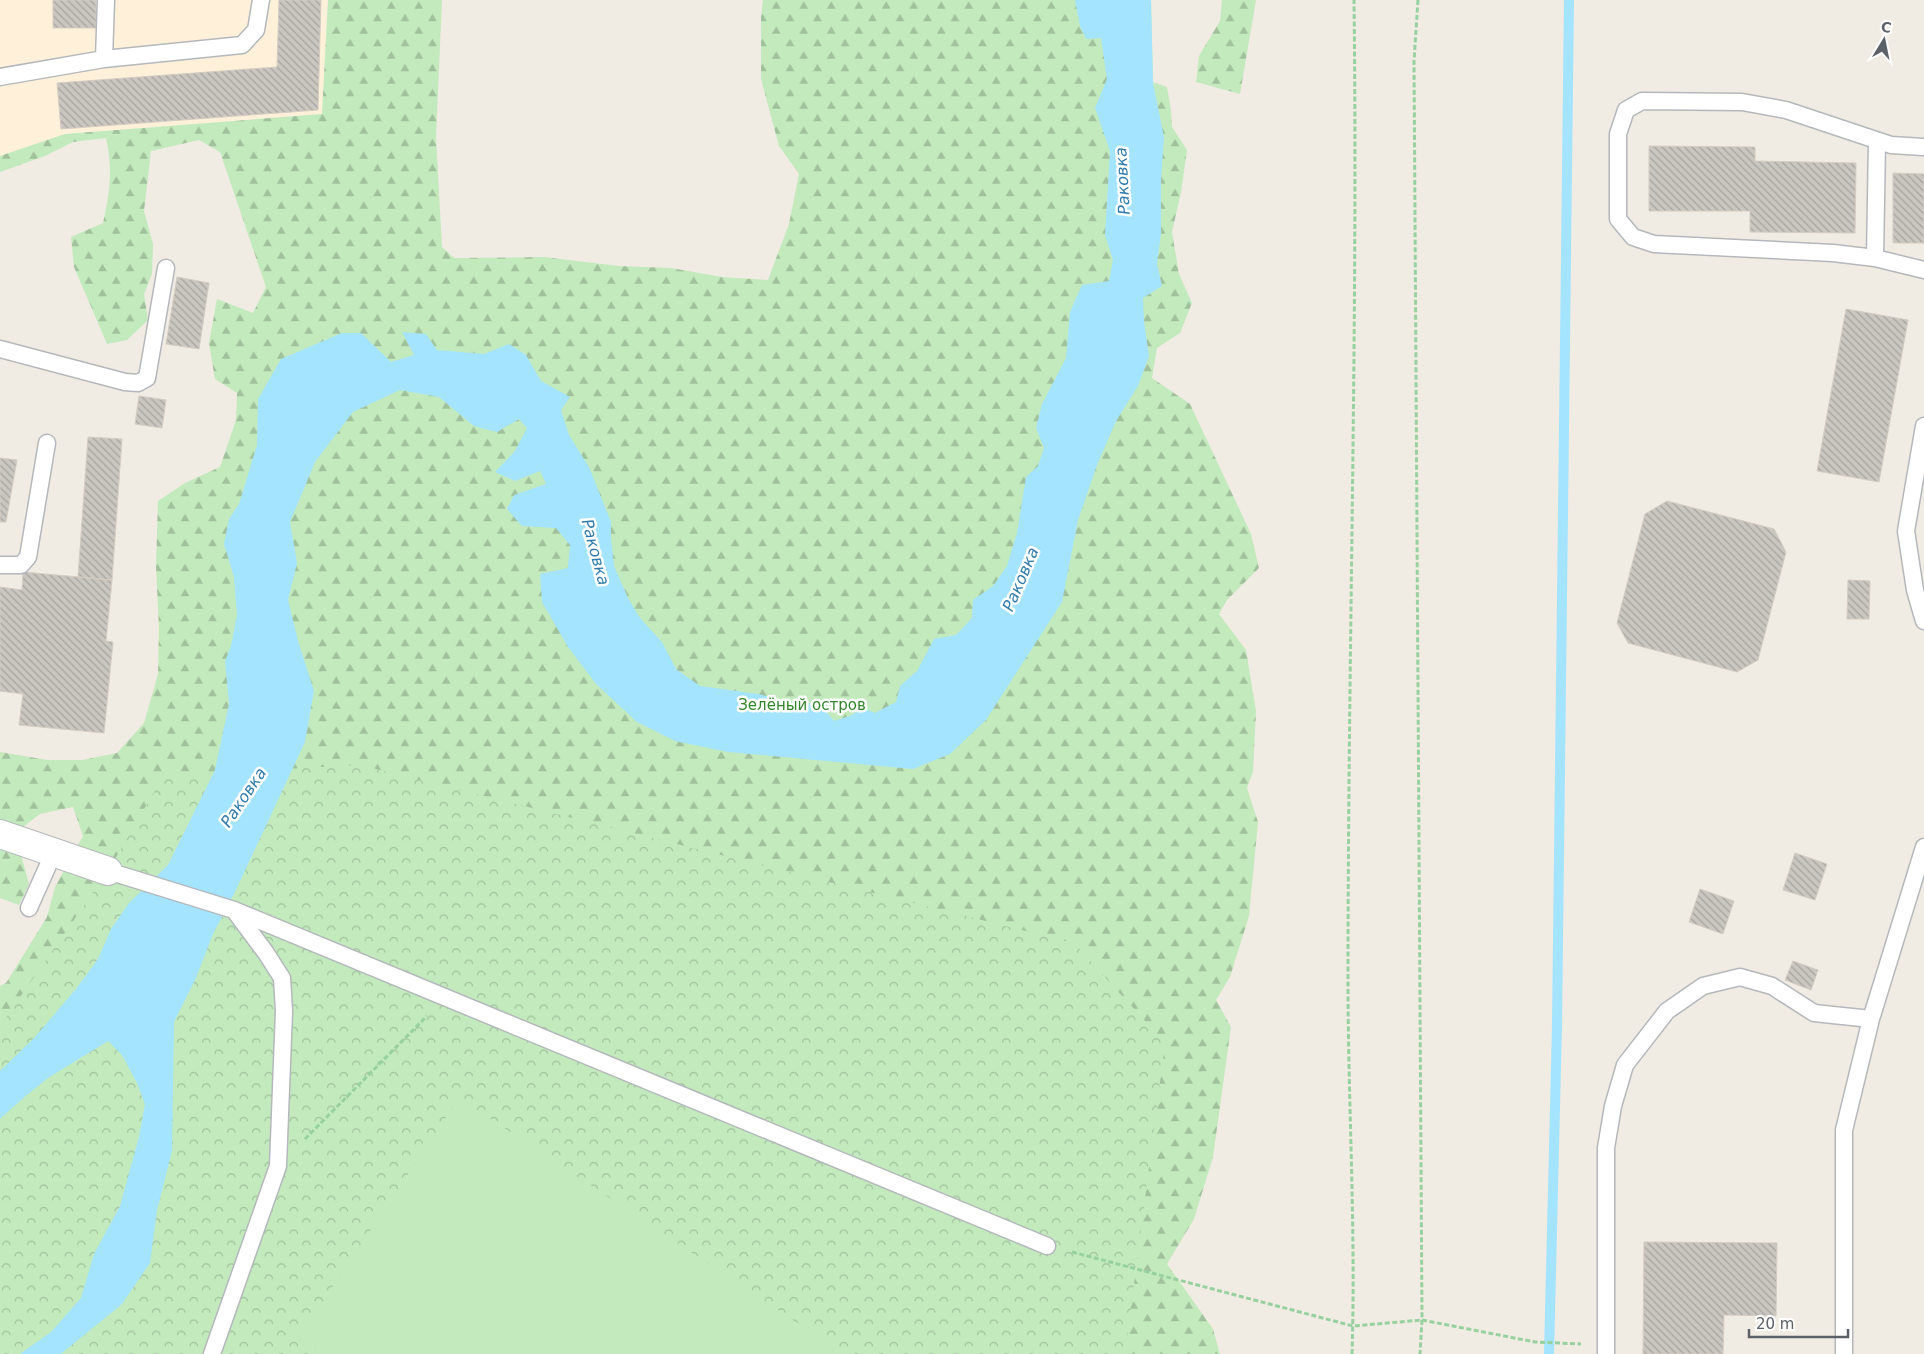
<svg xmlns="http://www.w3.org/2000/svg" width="1924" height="1354" viewBox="0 0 1924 1354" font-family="'DejaVu Sans',sans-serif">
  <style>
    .commercial { fill: #fff1d9 }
    .forest { fill: url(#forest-firs) }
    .park { fill: url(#park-crowns) }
    .garden { fill: #c3eabd }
    .water { fill: #a4e4ff }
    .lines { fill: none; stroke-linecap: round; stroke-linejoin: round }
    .stream { stroke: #a4e4ff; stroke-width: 10 }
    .building { fill: url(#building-back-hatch); stroke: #d5ccc1 }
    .lane-casing { stroke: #b4b8bc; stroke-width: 19 }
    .street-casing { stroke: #b4b8bc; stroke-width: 30 }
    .path { stroke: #98d1a0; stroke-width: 3; stroke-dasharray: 5 2.5; stroke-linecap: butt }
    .lane { stroke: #fff; stroke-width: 16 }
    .street { stroke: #fff; stroke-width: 28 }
    .labels { text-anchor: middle; stroke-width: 5; stroke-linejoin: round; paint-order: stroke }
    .park-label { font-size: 15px; fill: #33852b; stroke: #fff }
    .water-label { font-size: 16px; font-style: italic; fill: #317caa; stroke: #fff }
  </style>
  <defs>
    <pattern id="forest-firs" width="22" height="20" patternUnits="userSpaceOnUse" patternTransform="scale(1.25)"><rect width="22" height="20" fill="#c3eabd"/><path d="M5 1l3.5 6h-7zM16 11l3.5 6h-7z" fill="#a1c19d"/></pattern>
    <pattern id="park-crowns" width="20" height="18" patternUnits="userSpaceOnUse" patternTransform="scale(1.25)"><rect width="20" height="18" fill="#c3eabd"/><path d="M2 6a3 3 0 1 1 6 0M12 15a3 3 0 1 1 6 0" fill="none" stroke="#a1c19d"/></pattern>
    <pattern id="building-back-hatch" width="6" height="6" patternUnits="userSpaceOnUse" patternTransform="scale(1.25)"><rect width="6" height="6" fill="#cac6c0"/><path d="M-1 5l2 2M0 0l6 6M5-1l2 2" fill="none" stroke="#a7a4a0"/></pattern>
  </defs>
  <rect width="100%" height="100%" fill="#f0ebe3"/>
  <path class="commercial" d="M0,0H328L322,114L65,134L0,156Z"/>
  <path class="forest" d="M328,0H442L436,137L442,247L454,258L544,257L619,266L671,268L722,277L768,280L789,224L799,174L779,146L761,79V17L763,0H1151L1153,82L1167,87L1171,110L1172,127L1187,150L1181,192L1172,232L1179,274L1192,303L1180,333L1157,348L1152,378L1190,404L1251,534L1259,568L1227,600L1219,614L1246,650L1256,711L1253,772L1247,788L1258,822L1249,916L1230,977L1216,1000L1231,1027L1213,1157L1194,1219L1167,1264L1213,1329L1220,1354H0V986L6,983L47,917L55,887L83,836L73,807L40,814L15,833L29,884L19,905L0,898V752L47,760H82L117,753L144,723L158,674L159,628L156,567L158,501L185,483L220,467L236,420L237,393L215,379L209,343L217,299L253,313L266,287L220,152L199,140L151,151L144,211L153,244L152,274L144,294L148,320L127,340L107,344L74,267L71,237L103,223C110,191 113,170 106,138L73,142L45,156L0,172V156L65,134L322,114Z
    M1222,0H1256L1240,94L1196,82L1199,56L1220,21Z"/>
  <path class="park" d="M360,765L1074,943L1165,1043L1125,1354H0V1026L108,871L164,775Z"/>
  <path class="garden" d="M459,1098L844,1354H327L300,1336Z"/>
  <path class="water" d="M1075,0H1151L1153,83L1164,137L1161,181V233L1157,264L1162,286L1143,298L1144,322L1149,356L1138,386L1116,421L1097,465L1078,520L1062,602L986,720L950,754L913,769L728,752L675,741L637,722L596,684L568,647L542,602L540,574L568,568L570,545L556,528L522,526L507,509L514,495L546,484L540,471L515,481L495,472L515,451L527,428L519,419L497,432L474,426L439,397L400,390L353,412L315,462L290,522L297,563L288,600L298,641L314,691L305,742L235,892L213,934L196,978L174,1022L172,1151L157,1210L150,1263L122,1304L61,1354H20L51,1332L81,1298L94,1254L120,1206L139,1137L145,1104L137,1083L122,1055L108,1041L48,1078L22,1099L0,1119V1071L35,1037L76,989L98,959L111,929L129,903L168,865L215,770L229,704L225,661L231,646L237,615L234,577L224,544L229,519L239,504L257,445L258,399L281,359L342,333H361L391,362L414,355L402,332L426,334L437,350L484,354L509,344L526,355L541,381L570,397L561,410L569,435L589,467L611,522V538L614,566L628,598L640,618L662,642L676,669L700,686L758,694L789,702L820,704L834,721L850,716L863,708L875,713L896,702L900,686L917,671L934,639L956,635L972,618L973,600L993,586L1007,566L1017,533L1026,477L1038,466L1044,448L1036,428L1042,404L1066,358L1070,312L1082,285L1109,281L1113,260L1105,235L1110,151L1095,108L1107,79L1101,38L1086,39L1080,26Z"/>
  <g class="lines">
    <path class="stream" d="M1549,1354L1557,1025L1569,0"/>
  </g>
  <path class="building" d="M53,0H96V28H53Z
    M279,0H321L318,110L61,129L57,83L277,67Z
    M1649,146L1755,147V161L1856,163L1855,233L1750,232V211H1649Z
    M1893,173L1924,174V243H1893Z
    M177,277L209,283L199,349L166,344Z
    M1846,309L1908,320L1879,482L1817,471Z
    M139,396L166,400L162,428L135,424Z
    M88,437L122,439L112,580L78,577Z
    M0,458L17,460L6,522H0Z
    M1667,501L1774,529L1786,552L1758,660L1737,672L1628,643L1617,623L1645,514Z
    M23,572L112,580L106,641L113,642L104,733L19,725L23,694L0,691V587L22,590Z
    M1848,580L1870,581L1869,619H1847Z
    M1795,853L1827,864L1815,900L1783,890Z
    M1700,889L1734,901L1723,934L1689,922Z
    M1793,961L1818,970L1811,990L1785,980Z
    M1644,1242L1777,1243L1776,1316L1724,1315L1723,1354H1643Z"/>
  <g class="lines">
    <g class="lane-casing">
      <path id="lane" d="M104,59L106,0
        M0,77L104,59L242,45L256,30L261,0
        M1924,147L1891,145L1786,110L1742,102L1642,101L1626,110L1618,134V219L1633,237L1654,244L1833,253L1875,258L1924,270
        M1875,258L1877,141
        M0,349L125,382L138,383L147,378L166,268
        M1924,426L1906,531L1915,590L1924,621
        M0,565H21L28,557L47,443
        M108,871L234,910L1047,1246
        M29,908L54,852
        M212,1354L278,1166L284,1011L282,978L266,953L234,910
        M1606,1354V1148L1613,1106L1625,1065L1667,1011L1703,986L1740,977L1772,986L1814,1013L1871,1019
        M1844,1354V1130L1871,1019L1924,847"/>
    </g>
    <g class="street-casing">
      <path id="street" d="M0,834L108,871"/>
    </g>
    <path class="path" d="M1418,0L1414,61L1422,1320L1420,1354
      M305,1139L427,1016
      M1072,1252L1353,1326L1422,1320L1535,1342L1581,1344
      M1352,1354C1356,1229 1348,1104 1348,980C1348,653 1358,327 1354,0"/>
    <use href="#lane" class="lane"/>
    <use href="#street" class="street"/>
  </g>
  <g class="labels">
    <g class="park-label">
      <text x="802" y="710">Зелёный остров</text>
    </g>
    <g class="water-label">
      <text transform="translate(1122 181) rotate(-93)" y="6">Раковка</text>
      <text transform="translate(596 552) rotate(75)" y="6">Раковка</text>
      <text transform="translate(1020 579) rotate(-67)" y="6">Раковка</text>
      <text transform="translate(243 797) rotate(-56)" y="6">Раковка</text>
    </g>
  </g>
  <g transform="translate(1884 40) rotate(10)" stroke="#ffffff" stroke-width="4" paint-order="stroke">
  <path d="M0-4L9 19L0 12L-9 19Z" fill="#5b6166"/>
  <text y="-8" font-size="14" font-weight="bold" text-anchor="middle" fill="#5b6166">С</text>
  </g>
  <path d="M1749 1329v8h99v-8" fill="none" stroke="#5b6166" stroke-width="2.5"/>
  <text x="1756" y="1329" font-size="15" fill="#5b6166" stroke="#ffffff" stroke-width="4" paint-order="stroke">20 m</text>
</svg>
